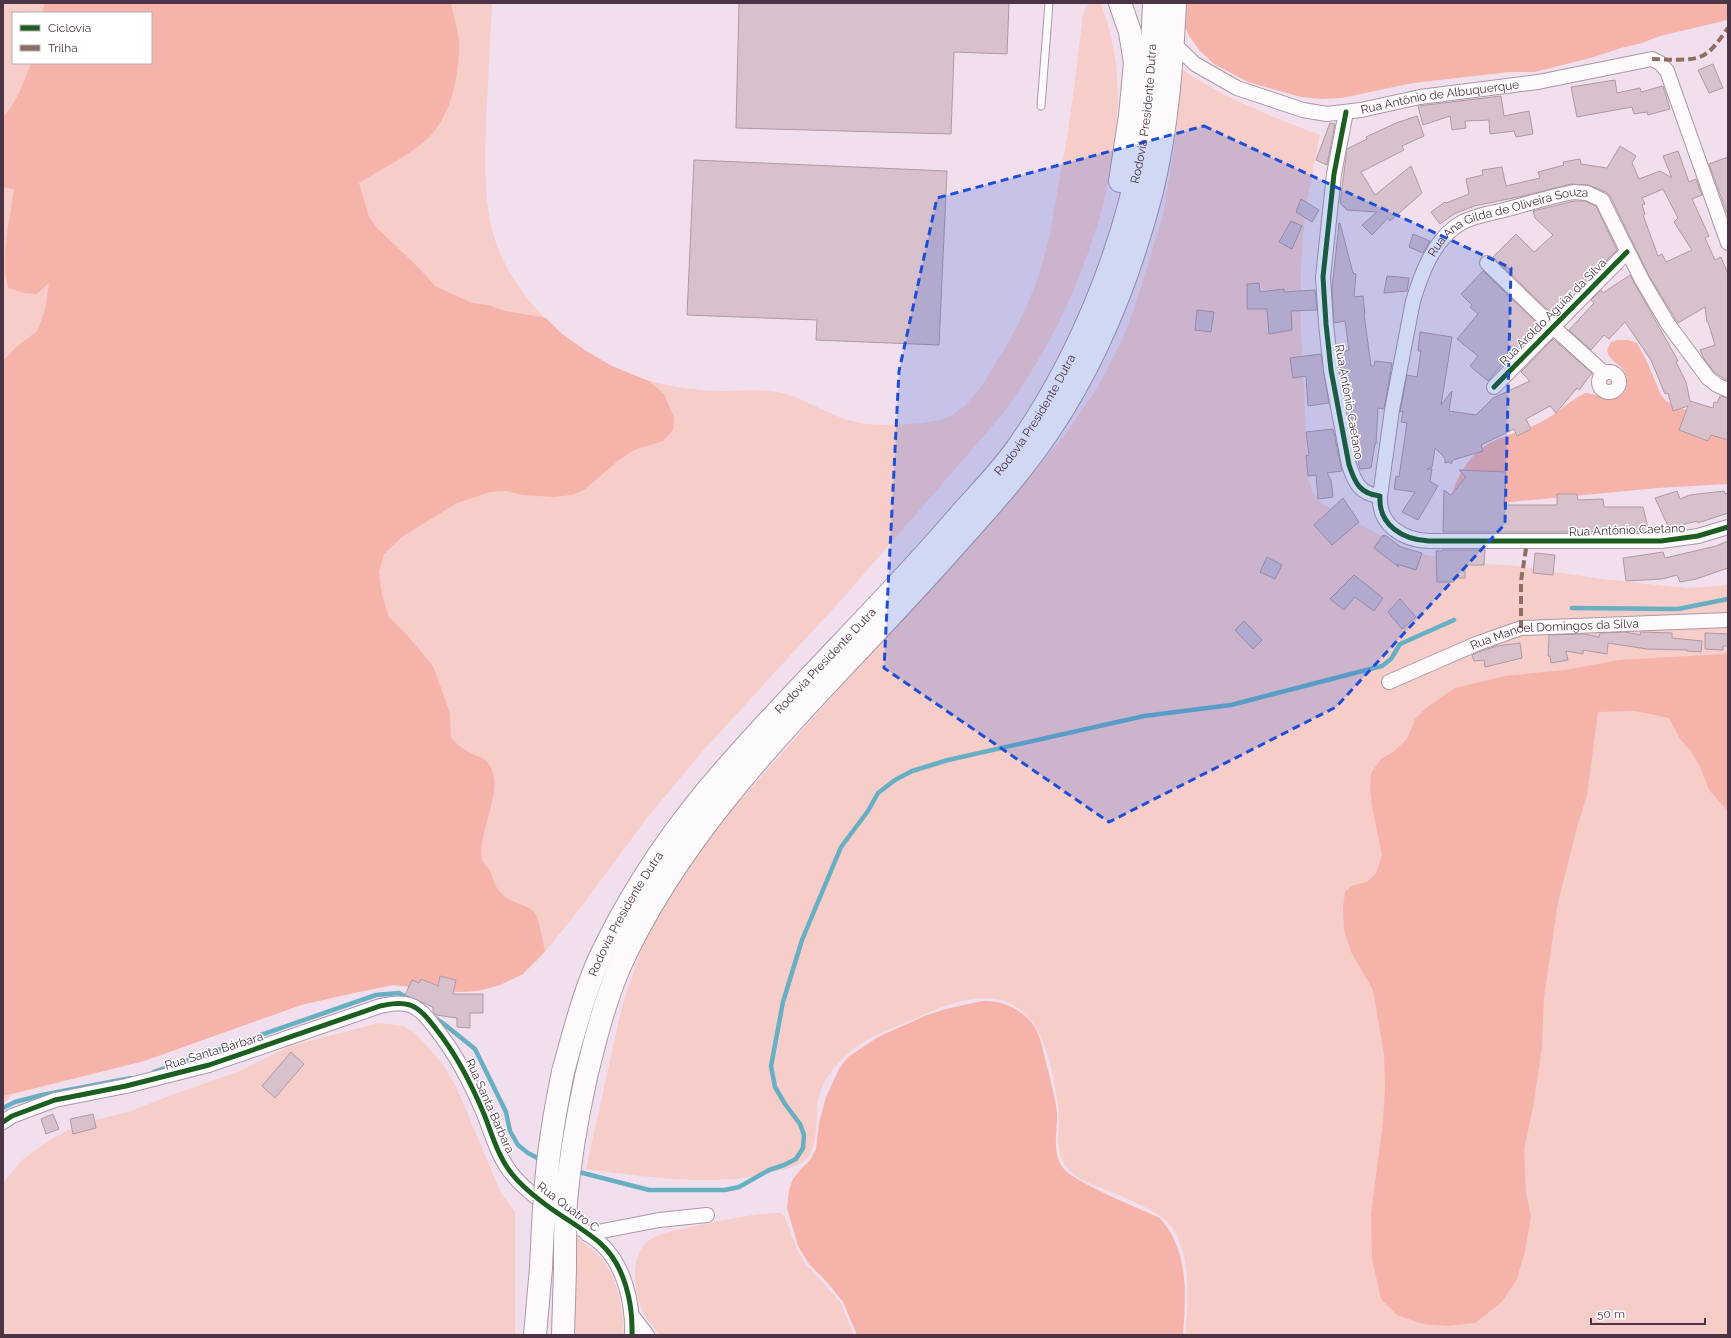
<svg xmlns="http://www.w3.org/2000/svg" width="1731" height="1338" viewBox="0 0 1731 1338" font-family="Raleway,sans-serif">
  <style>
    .green { fill: #f7cdca; fill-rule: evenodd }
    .forest { fill: #f6b3aa }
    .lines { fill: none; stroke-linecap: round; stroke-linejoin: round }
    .stream { stroke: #67afc3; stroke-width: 4.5 }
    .building { fill: #d6c1cc; stroke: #ae99a4; fill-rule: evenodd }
    .service-casing { stroke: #aa98a6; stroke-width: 9 }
    .minor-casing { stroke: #aa98a6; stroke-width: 16 }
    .motorway-casing { stroke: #aa98a6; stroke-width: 24 }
    .service { stroke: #fdfafc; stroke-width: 7 }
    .minor { stroke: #fdfafc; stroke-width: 14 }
    .motorway { stroke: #fdfafc; stroke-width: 22 }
    .motorway-bridge-casing { stroke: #aa98a6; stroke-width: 24; stroke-linecap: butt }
    .motorway-bridge { stroke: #fdfafc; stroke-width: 22 }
    .quiet { stroke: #8d6e63; stroke-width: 4; stroke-dasharray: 8 4; stroke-linecap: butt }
    .cycleway-casing { stroke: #fff; stroke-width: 8 }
    .cycleway { stroke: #1b5e20; stroke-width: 5 }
    .marked { fill: #1d4ed8; fill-opacity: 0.2; stroke: #1d4ed8; stroke-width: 3; stroke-dasharray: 8 5; stroke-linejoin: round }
    .labels { text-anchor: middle; stroke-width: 3; stroke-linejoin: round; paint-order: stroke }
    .street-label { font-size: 12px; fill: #4b3445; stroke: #fff }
  </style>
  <rect width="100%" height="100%" fill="#f2dfed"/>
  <path class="green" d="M3,3H492C490,43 488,83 486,123C485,157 484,192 491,225C501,271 535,315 572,341C595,357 620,373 647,380C671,387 699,391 724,391C746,391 768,388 790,395C812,403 833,417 856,422C876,427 927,425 946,418C955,414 963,408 970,400C981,389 989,374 997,361C1013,336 1027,308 1037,280C1048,250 1053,218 1058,186C1063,161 1068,135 1071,109C1076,77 1079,45 1083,14L1089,3L1101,4C1141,104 1103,232 1058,324C1042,356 1023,386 1002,415L843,598L700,754L647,818L578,911L540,958L523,974L500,985L478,991L459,992L393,985L349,994L301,1005L144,1061L13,1094L3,1104ZM13,13H151V63H13Z
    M1183,70C1225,99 1273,117 1320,135L1308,196L1303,235L1301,271V327L1308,478L1312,491L1321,503L1405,549L1427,555L1471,563L1517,566L1601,579L1687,588L1728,585V1335H1185C1188,1300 1194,1239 1160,1216C1147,1207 1129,1200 1114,1193C1100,1187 1080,1182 1069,1170C1052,1152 1061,1129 1058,1107C1055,1082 1046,1033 1027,1016C1018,1007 1007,1000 995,999C964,995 933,1011 905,1023C892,1028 879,1033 867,1040C852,1048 838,1061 829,1075C825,1081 821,1088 819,1096C815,1114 820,1152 803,1162C795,1167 786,1169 777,1171C721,1188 644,1177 586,1169L622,1006L647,933L680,881L714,830L933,583L1029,478L1063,437L1098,387L1122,340L1134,309L1163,215L1173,156Z
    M379,1023L404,1026L415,1033L441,1062L456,1086L501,1193L515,1212V1335H3V1183L22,1160L50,1140L80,1124L131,1111L174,1094L235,1073L290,1046Z
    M776,1213H781L785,1217L797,1249L805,1263L841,1303L854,1335H660C655,1329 649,1322 645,1316C633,1297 629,1256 648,1241C661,1231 679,1230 695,1226C722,1221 749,1214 776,1213Z
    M571,1234C615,1261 620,1286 624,1335H574Z"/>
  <path class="forest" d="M45,3H451C453,16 459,31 459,45C459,75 452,111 432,134C415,153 381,169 359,183L369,217L378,229L420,269L435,286L472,303L488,305L505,311L546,318L562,334L586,351L612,366L649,381L664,394L674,418L673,430L663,441L634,450L619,460L584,490L572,495L554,497L522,495L506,491L490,492L455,504L402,537L384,554L379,572L382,595L389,617L406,634L433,666L450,713L451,738C457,744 464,750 472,754C476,756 481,757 484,759C511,781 476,832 482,859C483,863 487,866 489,869C496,883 493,888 508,899C517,904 528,905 535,913C539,918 543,943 545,951L523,974L500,985L478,991L459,992L393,985L349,994L301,1005L144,1061L3,1096V361L15,348L37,331L45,310L49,283L37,294L24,293L8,288C0,255 10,222 14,189L3,187V117C17,102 24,82 31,63H151V13H42Z
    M1185,3H1728V20L1660,36L1642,43L1621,48L1594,57L1535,72H1510L1413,83L1342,98L1321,99L1301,97L1248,82L1214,64L1200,51L1189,36L1184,24Z
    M1618,340H1629L1637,343L1648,364L1661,395L1666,401L1686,410L1728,411V484L1658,488L1479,505L1452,497C1453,487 1457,480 1462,471C1484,435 1508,439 1541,422C1557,414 1569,401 1585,393C1595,393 1602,399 1612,399C1626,399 1631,382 1624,371C1619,363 1609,361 1607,350L1611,342Z
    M1728,652V811L1709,790L1701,769L1691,751L1680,739L1669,718L1635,711L1598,712L1587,795L1576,831L1558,902L1544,997L1542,1047L1533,1108L1524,1149L1526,1193L1531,1217L1525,1251L1517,1279L1501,1303L1475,1323L1447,1326L1423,1324L1397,1315L1381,1299L1372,1259L1371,1213L1383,1122L1385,1088L1384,1054L1373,990L1351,952L1344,930L1343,908L1345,892L1353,885L1367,882L1376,873L1382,855L1372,806L1370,788L1371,773L1381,759L1393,752L1407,739L1415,719L1426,708L1455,688L1505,676L1565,670L1619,660L1723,654Z
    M982,1001C1003,1000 1025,1010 1036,1029C1042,1041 1044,1057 1048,1070C1051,1083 1055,1098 1057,1112C1058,1130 1051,1152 1063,1168C1074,1182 1140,1209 1160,1218C1189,1251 1186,1294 1183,1335H857L843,1302L827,1282L809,1264L798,1246L787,1208L789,1190L793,1179L800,1170L810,1160L816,1149L819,1123L826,1097L839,1069L848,1057L878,1037L927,1015L946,1009Z"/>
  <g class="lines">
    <path class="stream" d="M1572,608L1678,609L1728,599
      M433,1017L444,1024L475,1049L506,1112L510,1131L518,1145L528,1153L543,1161
      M154,1072L376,995L399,993L411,1000
      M3,1108L15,1102L42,1095L131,1078
      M575,1171L649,1190H725L739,1187L769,1170L784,1165L796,1159L803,1148L804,1135L800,1124L785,1104L775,1087L771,1066L783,1002L802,940L841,847L868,811L878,793L895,780L912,771L948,760L1144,716L1231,705L1382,666L1391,659L1400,644L1454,620"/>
  </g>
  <path class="building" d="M739,3H1009L1007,54L954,52L951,134L736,128Z
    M1713,64L1723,88L1709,93L1698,70Z
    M1615,80L1617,93L1640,88L1641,92L1663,86L1670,109L1648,115L1647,112L1634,114L1632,107L1577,117L1571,87Z
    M1501,96L1504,116L1529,111L1533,134L1516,137L1514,131L1490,134L1489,120L1465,121L1466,128L1452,130L1450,116L1423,125L1418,106Z
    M1417,116L1424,136L1402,146L1404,150L1361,172L1375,195L1411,166L1422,193L1390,221L1388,218L1372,235L1362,225L1377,212L1347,210L1340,203L1347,149L1367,139L1366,137L1396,123Z
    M1330,123L1335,124L1327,165L1316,160Z
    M1620,146L1636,156L1632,163L1639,179L1660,171L1672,178L1663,156L1678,151L1689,182L1696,179L1702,195L1692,199L1709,236L1705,238L1715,260L1721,257L1728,274V381L1714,372L1704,359L1700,350L1715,345L1708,322H1707L1705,307L1678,323L1649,276L1610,196L1606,192L1588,185L1571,184L1523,196L1474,206L1454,214L1440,224L1431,212L1445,202L1446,203L1469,194L1466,179L1483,175L1482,170L1502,167L1506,186L1540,178L1538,172L1564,165L1563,162L1580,159L1581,164L1607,168ZM1663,189L1678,218L1674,222L1692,250L1666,262L1662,254L1658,256L1643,215L1645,214L1642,205L1645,204L1642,198Z
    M1728,157V213H1727L1709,164Z
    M694,160L947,171L939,345L816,340L817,320L687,315Z
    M1301,199L1319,210L1312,222L1296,212Z
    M1574,201H1585L1596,206L1617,250L1603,264L1589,276L1590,277L1579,288L1577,286L1551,313L1493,257L1516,234L1534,252L1553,235L1535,218L1533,211Z
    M1291,221L1302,226L1292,249L1279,242Z
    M1339,223H1340L1353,273L1356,274L1354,297L1363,296L1365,314H1364L1371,366H1374L1375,361L1392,363L1384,409L1378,408L1376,444H1375L1371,468L1360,469L1350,426H1352L1351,404H1346L1338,353L1349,350L1345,321L1334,323L1332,289Z
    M1413,234L1430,241L1423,253L1409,247Z
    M1483,271L1541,327L1508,360L1507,359L1488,381L1470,366L1478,356L1457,339L1478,314L1470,307L1472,305L1461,294Z
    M1630,275L1678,361L1676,362L1686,382L1690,401L1713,408L1714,402L1717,403L1720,396L1728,398V440L1711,435L1708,441L1679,430L1688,406L1673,411L1668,393L1665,394L1651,360L1625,322L1609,339L1604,335L1591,350L1569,330L1594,303L1591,300L1601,290L1603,293Z
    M1387,276L1409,278L1407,291L1384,293Z
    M1259,283L1260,292L1284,289V292L1315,290L1317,310L1291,311L1292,330L1269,334L1267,309H1247V284Z
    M1197,310L1214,312L1211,332L1195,330Z
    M1420,332L1452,337L1441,405L1452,391L1449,411L1476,415L1493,398L1530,381L1521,372L1553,339L1592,373L1579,390L1577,388L1556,413L1550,406L1526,419L1531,429L1517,436L1514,429L1481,445L1483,451L1453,460L1451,464L1449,462L1445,463V458L1435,448L1432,467L1427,469H1432L1430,481L1438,486L1418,520L1402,512L1415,492L1394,489L1396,476L1399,477L1407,423L1401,422L1403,412L1400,411L1407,375L1417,377L1421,351H1418Z
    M1321,354L1329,403L1308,406L1306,377L1305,376L1293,378L1290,358Z
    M1333,429L1342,471L1327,473L1331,480L1333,497L1318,499L1316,475L1308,476L1306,456L1309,455L1306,432Z
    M1459,470L1506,472L1504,505H1557V494H1577L1578,500L1603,499L1604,507H1643L1649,532L1608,531L1565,532H1443L1444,490L1451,495L1466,477Z
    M1677,491L1680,499L1690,495L1724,491L1725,494L1728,493V513L1698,523L1697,521L1669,528L1655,498Z
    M1343,498L1359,522L1332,545L1314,525Z
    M1383,535L1384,537L1385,535L1401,547L1422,553L1416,570L1397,564L1399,567L1374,548Z
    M1728,541V568L1696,579L1680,582L1677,575L1662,579L1626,581L1623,558L1663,552L1665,558L1716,546Z
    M1442,550H1485L1484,565H1465V578H1454V582H1437L1436,551H1442Z
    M1535,553L1555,555L1553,575L1533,573Z
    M1267,557L1282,565L1275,579L1260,572Z
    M1354,575L1383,598L1374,611L1355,597L1344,610L1330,599Z
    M1400,599L1416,617L1402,629L1388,612Z
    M1244,621L1262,640L1253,649L1235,630Z
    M1625,632L1640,635L1641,632L1672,633V638L1702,641L1701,652L1687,651V650L1647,649L1608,643L1607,654L1583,650V654L1566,651L1568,660L1551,663L1550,656H1548L1549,635L1584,634L1599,637L1600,633Z
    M1705,633L1728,634V646H1723V650L1705,649Z
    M1520,643L1522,658L1485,667L1484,660L1474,661L1472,655L1479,652L1497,646Z
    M440,976L456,980L453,994H483V1013H470V1028L457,1027V1018L436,1015L433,1011V1007L405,995L412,980L419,983L421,979L438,986Z
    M291,1052L304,1064L275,1098L262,1086Z
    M53,1114L59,1129L46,1134L41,1119Z
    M93,1114L96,1128L73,1134L70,1119Z"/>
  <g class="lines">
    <g class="service-casing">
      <path id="service" d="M1041,106L1049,3"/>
    </g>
    <g class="minor-casing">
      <g id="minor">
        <path id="s1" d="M1173,43L1195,64L1237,88L1303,110L1327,114L1361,110L1420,97L1538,82L1652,59L1660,63L1667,71L1728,243"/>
        <path d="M1346,112L1334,174L1323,277L1326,324L1331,370L1349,465C1355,483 1360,494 1380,496C1378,525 1403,540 1429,541H1661L1698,536L1728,527"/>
        <path d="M1487,263L1553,327L1604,373"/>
        <circle cx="1609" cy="382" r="10"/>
        <path d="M1494,387L1627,252"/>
        <path id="s2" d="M1380,496L1392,410L1413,301C1421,275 1432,244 1455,227C1468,217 1488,214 1504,210C1527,204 1549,197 1573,192L1587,193L1602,200L1642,280L1668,324L1708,378L1717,385L1728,390"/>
        <path id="s3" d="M1389,682L1476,644L1521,628L1728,620"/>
        <path d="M3,1122L12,1116L55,1100L126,1086L209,1065L380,1006C390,1004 400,1002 410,1005C421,1009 429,1020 436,1029C457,1055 471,1083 484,1114C492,1134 498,1157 512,1174C523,1188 539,1200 553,1210C569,1221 586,1231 600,1243C625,1265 633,1304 632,1335"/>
        <path d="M587,1234L659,1220L707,1215"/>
        <path d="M633,1317L647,1335"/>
      </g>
    </g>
    <g class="motorway-casing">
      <g id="motorway">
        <path d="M1120,3L1130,32L1135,63L1130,116L1120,181"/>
        <path id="s4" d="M563,1072C574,1032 586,984 605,947C637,882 681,819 729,765C801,683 880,607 951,525C973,499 998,475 1017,448C1077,363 1124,250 1142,147C1150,100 1152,51 1154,3"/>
        <path d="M586,1077C595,1040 604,1004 619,968C692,805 835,682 951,550C986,511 1022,472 1051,428C1098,357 1131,273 1152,191C1167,130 1172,65 1175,3"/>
        <path d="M535,1335L541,1268"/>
        <path d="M563,1335L565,1269"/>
      </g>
    </g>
    <use href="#service" class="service"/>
    <use href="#minor" class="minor"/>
    <use href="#motorway" class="motorway"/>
    <g class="motorway-bridge-casing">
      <path id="motorway-bridge" d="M541,1268C543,1223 545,1177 552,1133C555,1112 559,1092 563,1072
        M565,1269C565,1247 565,1224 566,1201C570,1159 577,1118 586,1077"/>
    </g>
    <use href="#motorway-bridge" class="motorway-bridge"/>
    <path class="quiet" d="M1652,59C1665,59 1691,62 1702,56C1713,51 1721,37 1728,28
      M1521,628V581L1527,542"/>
    <g class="cycleway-casing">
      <path id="cycleway" d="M1346,112L1334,174L1323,277L1326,324L1331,370L1349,465C1355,483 1360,494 1380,496C1378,525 1403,540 1429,541H1661L1698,536L1728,527
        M1494,387L1627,252
        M3,1122L12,1116L55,1100L126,1086L209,1065L380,1006C390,1004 400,1002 410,1005C421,1009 429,1020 436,1029C457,1055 471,1083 484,1114C492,1134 498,1157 512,1174C523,1188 539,1200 553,1210C569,1221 586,1231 600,1243C625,1265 633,1304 632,1335"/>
    </g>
    <use href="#cycleway" class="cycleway"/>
  </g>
  <path class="marked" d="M1204,126L1511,268L1505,524L1336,707L1109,822L884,668L899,371L937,198Z"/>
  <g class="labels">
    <g class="street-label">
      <text dy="4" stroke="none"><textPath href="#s1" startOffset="287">Rua Antônio de Albuquerque</textPath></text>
      <text dy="4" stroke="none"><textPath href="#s4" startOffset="1143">Rodovia Presidente Dutra</textPath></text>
      <text dy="4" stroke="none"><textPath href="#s2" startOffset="335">Rua Ana Gilda de Oliveira Souza</textPath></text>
      <text transform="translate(1553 312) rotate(-45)" y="4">Rua Aroldo Aguiar da Silva</text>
      <text transform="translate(1349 402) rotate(80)" y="4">Rua Antônio Caetano</text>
      <text dy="4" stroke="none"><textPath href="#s4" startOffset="819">Rodovia Presidente Dutra</textPath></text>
      <text transform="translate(1627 530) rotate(-2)" y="4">Rua Antônio Caetano</text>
      <text dy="4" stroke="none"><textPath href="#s3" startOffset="175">Rua Manoel Domingos da Silva</textPath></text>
      <text dy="4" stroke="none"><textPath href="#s4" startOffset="495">Rodovia Presidente Dutra</textPath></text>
      <text dy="4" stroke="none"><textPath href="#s4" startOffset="171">Rodovia Presidente Dutra</textPath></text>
      <text transform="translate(214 1051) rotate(-17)" y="4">Rua Santa Bárbara</text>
      <text transform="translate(490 1106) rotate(66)" y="4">Rua Santa Barbara</text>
      <text transform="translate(568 1207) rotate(37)" y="4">Rua Quatro C</text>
    </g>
  </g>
  <rect width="1731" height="1338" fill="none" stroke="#4b3445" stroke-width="8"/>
  <rect x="12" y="12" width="140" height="52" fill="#ffffff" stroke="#b7aeb5"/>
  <rect x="20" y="25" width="20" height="6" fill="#1b5e20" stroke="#b7aeb5"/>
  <text x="48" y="32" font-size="12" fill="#4b3445">Ciclovia</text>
  <rect x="20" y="45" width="20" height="6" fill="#8d6e63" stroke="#b7aeb5"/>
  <text x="48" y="52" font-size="12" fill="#4b3445">Trilha</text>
  <path d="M1591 1318v6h114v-6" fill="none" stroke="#4b3445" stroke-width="2"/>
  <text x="1597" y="1318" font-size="12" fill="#4b3445" stroke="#ffffff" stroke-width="3" paint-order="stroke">50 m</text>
</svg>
